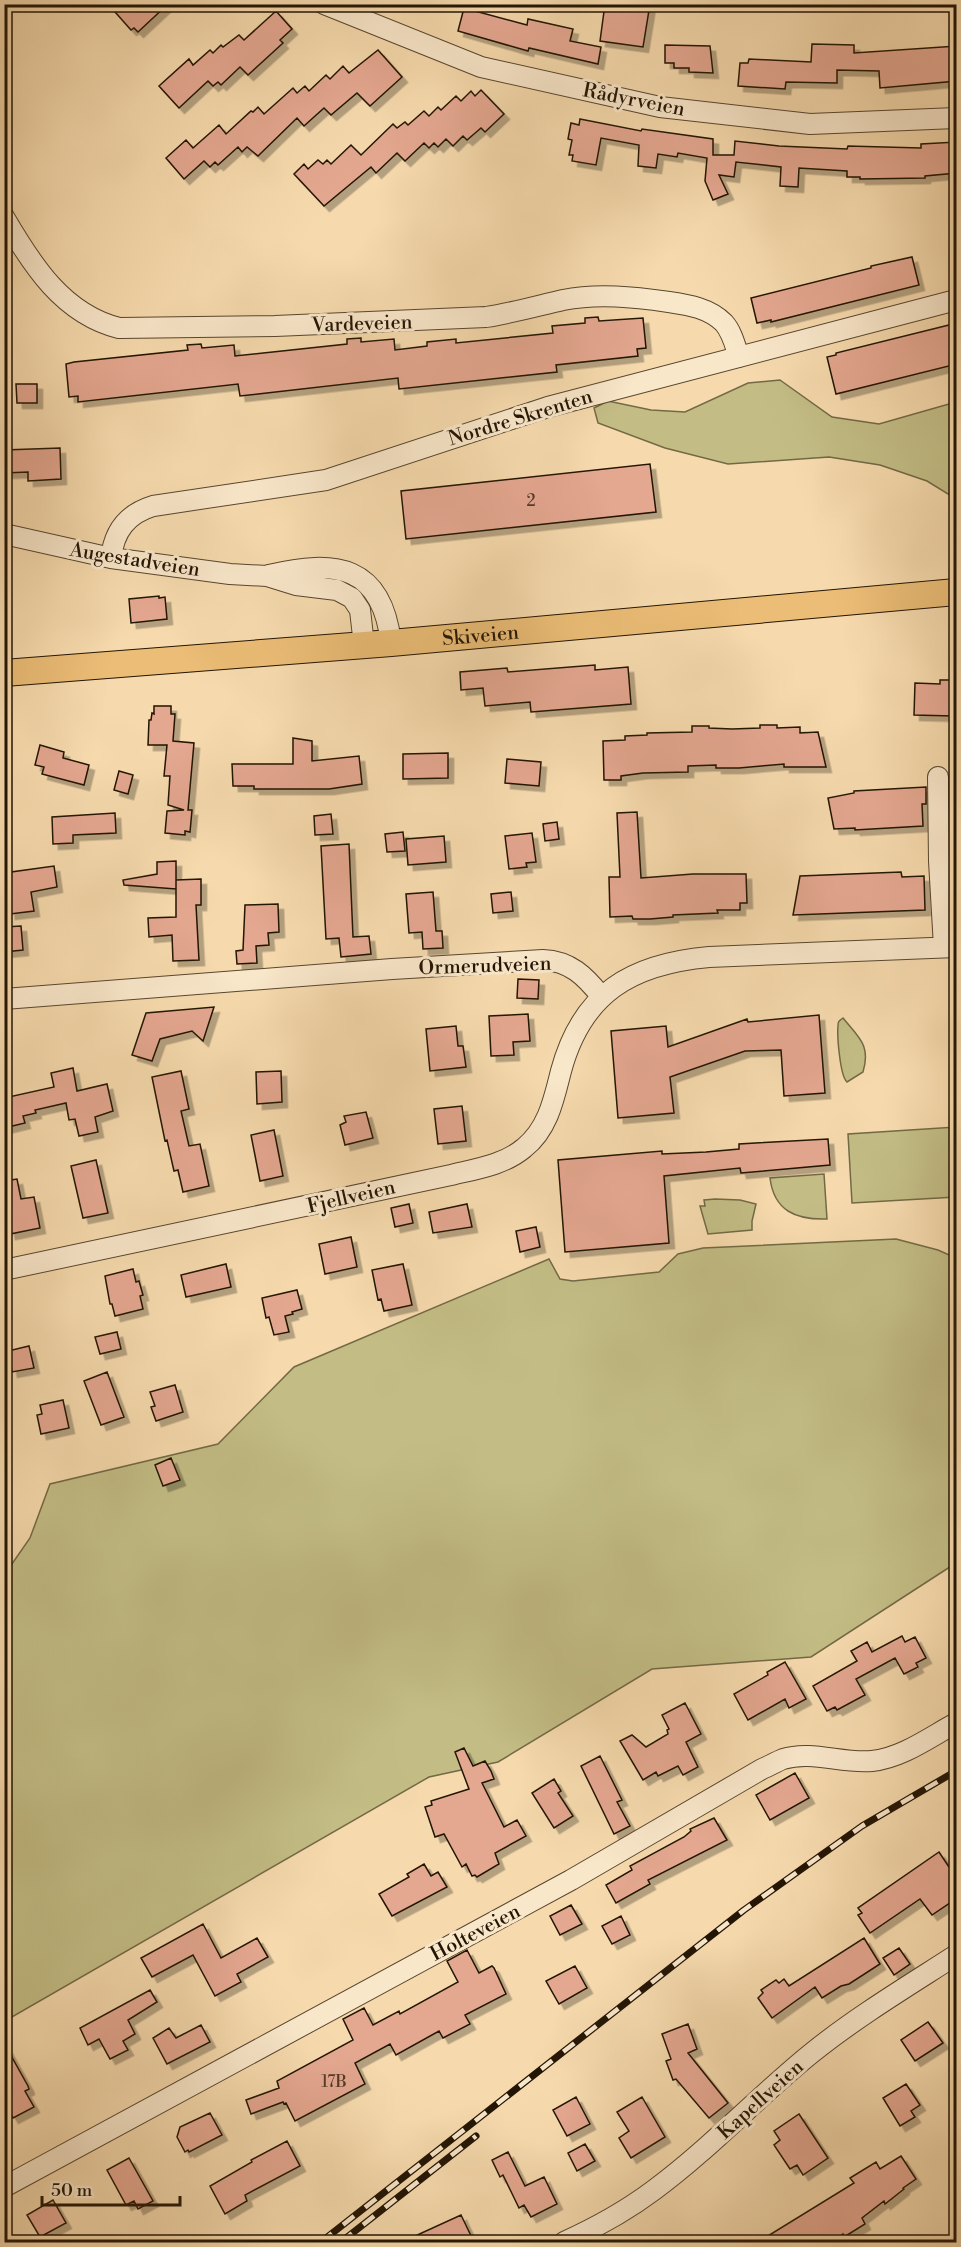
<svg xmlns="http://www.w3.org/2000/svg" width="961" height="2247" viewBox="0 0 961 2247" font-family="'Libre Bodoni',serif">
  <style>
    .green { fill: #c3bd85; stroke: #736945; stroke-width: 1.5 }
    .building { fill: #e4a790; stroke: #231505; stroke-width: 1.5; filter: url(#shadow) }
    .lines { fill: none; stroke-linecap: round; stroke-linejoin: round }
    .minor-casing { stroke: #58462f; stroke-width: 22 }
    .major-casing { stroke: #231505; stroke-width: 28 }
    .minor { stroke: #f9e7ca; stroke-width: 20 }
    .major { stroke: #ebbd76; stroke-width: 26 }
    .rail-casing { stroke: #231505; stroke-width: 7 }
    .rail { stroke: #f9e7ca; stroke-width: 4.5; stroke-dasharray: 14; stroke-linecap: butt }
    .labels { text-anchor: middle; stroke-width: 6; stroke-linejoin: round; paint-order: stroke }
    .number-label { font-size: 16px; fill: #533a28 }
    .street-label { font-size: 20px; fill: #231505; stroke: #f9e7ca }
  </style>
  <defs>
    <filter id="shadow"><feDropShadow dx="5.5" dy="5.5" stdDeviation="0" flood-color="#0004"/></filter>
  </defs>
  <rect width="100%" height="100%" fill="#f6daad"/>
  <filter id="stains"><feTurbulence type="fractalNoise" baseFrequency=".00333" numOctaves="4"/><feColorMatrix values="0 0 0 0 .2 0 0 0 0 .09 0 0 0 0 .02 0 0 0 .5 -.17"/></filter>
  <radialGradient id="worn" r=".72"><stop offset=".6" stop-color="#630" stop-opacity="0"/><stop offset="1" stop-color="#630" stop-opacity=".3"/></radialGradient>
  <path class="green" d="M780,380L832,417L879,424L956,402V499L927,481L880,465L829,457L728,464L665,448L598,423L594,408L608,401L651,410L685,412L748,383Z
    M843,1018C859,1038 871,1045 863,1072L847,1082C840,1076 837,1036 838,1026C838,1021 839,1021 843,1018Z
    M956,1127V1197L852,1203L848,1134Z
    M824,1174L827,1219C796,1220 774,1211 770,1178Z
    M715,1199L740,1200L756,1204L752,1221V1230L708,1234L700,1206H705L704,1200Z
    M896,1239L938,1250L956,1258V1563L811,1657L652,1669L498,1762L429,1777L5,2021V1574L30,1538L50,1484L218,1444L294,1367L549,1259L560,1279L573,1281L659,1272L678,1254L703,1248Z"/>
  <path class="building" d="M108,4H168L138,32L134,28L131,30Z
    M605,4H650L643,47L600,41Z
    M464,8L527,25L528,19L573,29L570,41L601,47L598,64L529,48L528,51L458,31Z
    M276,11L292,29L280,40L283,43L248,75L240,67L221,85L218,82L213,86L208,81L179,108L159,86L189,59L193,65L210,50L213,53L221,45L223,47L239,35L244,40Z
    M812,44L854,45V53L957,46V81L880,88L879,71L837,70V83L786,82L785,89L738,86L740,63H748L749,59L811,62Z
    M665,45L710,46L713,73L689,72V68H674V63H665Z
    M378,50L402,77L370,106L357,93L331,115L324,108L304,126L297,118L258,156L247,147L242,152L238,147L218,165L215,162L210,167L204,161L184,179L166,158L186,140L193,148L219,125L226,134L251,111L253,112L258,107L264,114L293,88L297,93L305,86L309,91L326,75L330,79L343,66L349,73Z
    M481,90L504,114L485,132L481,128L467,140L463,136L453,146L446,139L438,147L434,143L429,148L424,143L405,161L397,153L376,173L371,167L324,206L294,174L304,164L308,169L318,160L323,164L327,160L331,164L351,145L361,155L393,124L397,128L405,122L408,125L424,111L429,116L438,107L441,110L456,96L461,101L471,91L475,96Z
    M580,119L641,131L642,129L713,139V155H734L735,141L779,146L847,149L848,146L921,148V144L957,142V173L925,176V178L860,179V177H847V171L799,168L798,187L780,186L781,167L736,162L734,177L719,175L728,194L713,200L705,181L707,158L678,153L677,157L658,154L656,168L638,166L639,145L601,138L596,165L572,161L573,155H569L572,140L568,139L571,123L579,125Z
    M912,257L919,285L771,322V320L757,323L751,298L871,268V266Z
    M598,317L599,321L643,318L646,348L637,349L638,356L556,365L557,372L399,389L398,378L240,396L238,384L78,402V396L69,397L66,364L74,362L188,350L187,345L201,344L202,348L234,345L235,356L347,344V339L361,338V342L394,339L395,350L427,346V342L456,339V343L553,333L552,326L585,323V318Z
    M957,323V364L836,394L827,357L836,355V353Z
    M16,384H37V403H17Z
    M60,448L61,479L28,481V472L4,473V450Z
    M650,464L656,512L406,539L401,491Z
    M159,596V598L165,597L167,619L131,623L129,599Z
    M595,665V670L628,667L631,704L531,712L530,702L485,706L483,688L461,690L460,672L507,668L508,672Z
    M940,680H957V709H953V716L914,715L915,683L940,684Z
    M154,706H171V714H175L173,741L194,743L188,810H192L190,832L185,831V835L165,833L167,811L184,810L168,805L170,776H164L167,745H148L149,720H151L152,713L154,714Z
    M760,725H777V728L800,727V733L818,732L826,767H784V764L739,768H716V765L688,766V772L643,773L621,776V780H604L603,741L625,740V736L647,735V733L692,732V726H709V728L732,729L760,728Z
    M293,738L312,741V761L359,756L362,784L329,789H254V786H233L232,764H293Z
    M40,745L64,752L63,758L89,765L84,785L42,774L44,767L35,765Z
    M448,753V778L403,779V754Z
    M507,759L541,762L539,786L505,783Z
    M119,771L133,775L128,794L114,790Z
    M926,787V804H922L923,826L855,830V828L834,829L828,798L854,793V791Z
    M637,812L641,878L693,874H746L747,903H740V910H717L718,913L673,915V917L650,919H633L632,916L610,917L609,877H620L617,813Z
    M115,813L116,833L73,835V843L53,844L52,817Z
    M331,814L333,834L315,835L314,816Z
    M557,822L559,839L545,841L543,824Z
    M403,832L405,851L387,852L385,834Z
    M532,833L536,862L526,863L527,867L509,869L505,836Z
    M444,836L446,862L408,865L406,839Z
    M349,844L353,937L369,936L371,954L341,957L339,938L326,939L321,846Z
    M176,861V880L201,879V905H196L199,960L173,961L172,935L149,937L148,918L176,917V880V889L124,885L123,880L157,874V862Z
    M54,866L57,887L31,892L34,911L10,914L4,873Z
    M901,872L902,877L924,876L925,910L793,915L800,876Z
    M433,892L436,931H442L443,948L423,949L422,932L409,933L406,894Z
    M511,892L513,911L493,913L491,894Z
    M278,904L279,932L268,933L269,945L256,946L257,963L237,964L236,951L243,950L245,905Z
    M21,926L23,950L4,952V927Z
    M518,979L539,980L538,999L517,998Z
    M214,1007L203,1041L192,1031L160,1039L152,1061L132,1055L146,1013Z
    M528,1014L530,1041L513,1042L514,1055L491,1056L489,1016Z
    M819,1015L825,1093L784,1096L781,1050L745,1051L670,1077L674,1113L618,1118L611,1031L666,1026L668,1047L747,1019L748,1022Z
    M456,1026L458,1046H463L466,1067L430,1071L426,1029Z
    M73,1068L77,1091L107,1084L113,1111L95,1117L98,1132L79,1136L75,1119L69,1120L66,1103L35,1110L36,1113L23,1116L25,1123L4,1128V1098L54,1087L51,1073Z
    M181,1071L189,1109L181,1111L189,1146L200,1144L209,1186L183,1192L178,1170L174,1171L167,1140L165,1141L152,1077Z
    M281,1071L282,1102L257,1104L256,1072Z
    M462,1106L466,1141L438,1144L434,1109Z
    M366,1112L373,1138L345,1145L340,1125L346,1122L344,1116Z
    M274,1130L283,1176L260,1181L251,1135Z
    M828,1139L830,1165L741,1173L740,1168L664,1176L669,1243L565,1252L558,1160L662,1151V1154L706,1152L739,1149V1144Z
    M96,1160L108,1213L83,1218L71,1166Z
    M17,1179L21,1199L34,1197L40,1228L10,1234L4,1203V1181Z
    M409,1204L413,1223L395,1227L391,1208Z
    M467,1204L472,1227L433,1233L429,1212Z
    M536,1227L540,1247L520,1252L516,1231Z
    M351,1237L357,1267L325,1274L319,1244Z
    M226,1264L231,1287L186,1297L181,1275Z
    M403,1264L412,1305L384,1311L381,1299L378,1300L372,1270Z
    M133,1269L136,1282L139,1281L143,1295L140,1296L143,1309L115,1316L112,1304H110L105,1276Z
    M297,1290L302,1309L292,1312L293,1314L285,1316L289,1332L274,1335L269,1317L266,1318L262,1298Z
    M117,1332L121,1349L100,1354L95,1337Z
    M29,1346L34,1368L12,1372L8,1351Z
    M107,1372L124,1417L101,1425L84,1381Z
    M175,1385L183,1412L156,1421L151,1407L155,1406L150,1392Z
    M63,1400L69,1428L41,1434L37,1415L42,1414L40,1405Z
    M171,1458L180,1480L163,1486L155,1465Z
    M902,1636L905,1642L915,1637L926,1658L916,1663L918,1667L904,1674L895,1658L856,1679L865,1695L837,1710L835,1707L827,1711L813,1686L857,1661L851,1651L867,1642L872,1652Z
    M785,1662L806,1699L789,1708L785,1699L748,1720L734,1694L768,1675L767,1672Z
    M685,1703L701,1734L686,1742L698,1767L683,1775L678,1766L658,1776L656,1772L643,1780L620,1741L632,1735L646,1747L668,1734L667,1730L669,1729L662,1715Z
    M464,1748L473,1766L485,1761L491,1771L494,1779L482,1783L504,1827L517,1820L526,1836L495,1853L499,1864L477,1877L475,1875L472,1876L466,1864L462,1867L444,1834L435,1837L425,1807L432,1805L431,1801L469,1789L455,1752Z
    M600,1756L622,1800L617,1802L630,1826L614,1834L581,1766Z
    M795,1773L809,1798L770,1820L756,1795Z
    M554,1779L561,1791L558,1793L573,1816L554,1828L532,1793Z
    M714,1818L727,1840L648,1880L650,1884L616,1903L606,1885L632,1870L630,1866L684,1837L691,1831L690,1829Z
    M939,1852L957,1879V1898L932,1915L920,1899L870,1933L858,1915L862,1913L858,1908Z
    M424,1864L431,1876L438,1872L447,1887L392,1916L379,1894L409,1877L407,1874Z
    M571,1905L582,1924L560,1935L550,1916Z
    M621,1916L630,1935L612,1944L602,1926Z
    M203,1924L221,1958L257,1938L268,1957L237,1974L241,1982L215,1996L193,1955L152,1977L141,1958Z
    M864,1938L880,1964L849,1984L841,1986L822,1998L815,1987L772,2018L758,1998L763,1993L761,1990L776,1980L779,1983L784,1979L789,1986Z
    M899,1948L910,1964L894,1975L883,1958Z
    M467,1950L479,1973L492,1966L494,1968L506,1994L465,2015L470,2024L443,2038L439,2031L396,2055L390,2044L355,2063L365,2084L295,2121L286,2103L284,2104L283,2102L251,2114L246,2100L279,2088L277,2081L353,2040L343,2019L364,2008L373,2025L399,2011L400,2014L458,1982L447,1961Z
    M575,1966L587,1988L559,2004L546,1981Z
    M150,1990L157,2002L128,2020L135,2034L123,2041L128,2050L110,2059L99,2039L88,2045L80,2028Z
    M928,2022L943,2043L915,2061L901,2040Z
    M688,2024L697,2049L688,2053L728,2103L709,2118L676,2079L673,2080L666,2061L671,2059L662,2034Z
    M201,2025L210,2042L167,2064L153,2038L169,2028L176,2038Z
    M4,2043L28,2086L29,2089L25,2091L34,2107L13,2118L4,2103Z
    M906,2084L920,2105L911,2111L915,2117L900,2126L883,2098Z
    M576,2097L590,2124L567,2136L553,2110Z
    M642,2097L665,2137L631,2158L619,2138L629,2131L617,2112Z
    M210,2113L222,2135L189,2152L188,2150L185,2152L177,2137L180,2127Z
    M799,2114L828,2158L803,2175L797,2165L790,2169L774,2145L780,2140L774,2131Z
    M287,2141L300,2166L245,2195L247,2201L225,2214L210,2186L252,2162L251,2160Z
    M585,2144L595,2161L577,2171L568,2153Z
    M508,2152L525,2186L544,2177L557,2204L531,2217L524,2205L519,2208L503,2175L500,2177L492,2160Z
    M901,2156L916,2179L903,2188L904,2189L885,2204L884,2201L862,2218L865,2224L844,2237L843,2234L832,2242H758L854,2183L850,2178L876,2162L880,2169Z
    M129,2158L153,2201L138,2209L134,2201L126,2205L107,2170Z
    M53,2200L66,2223L40,2237L27,2215Z
    M461,2215L474,2242H402Z"/>
  <g class="lines">
    <g class="minor-casing">
      <path id="minor" d="M324,4L481,67L660,107L810,124L956,118
        M4,217C32,265 63,314 119,328L275,326L486,317C512,313 537,306 563,300C598,293 634,297 669,302C689,305 709,308 724,323C732,332 735,345 739,357
        M4,534L111,558L230,574L267,576L296,585L337,590L352,598L360,610L364,645
        M111,558C114,531 127,514 153,506L326,480L548,407L956,300
        M269,575C336,559 382,565 391,643
        M938,777L939,861L944,947
        M4,999L392,969L543,960C570,961 585,976 601,996
        M4,1270L451,1175C476,1169 504,1165 524,1148C548,1129 554,1099 561,1071C582,993 631,964 709,957L956,947
        M4,2187L571,1880L762,1769C769,1766 776,1762 783,1759C812,1750 842,1764 872,1761C902,1758 930,1737 956,1723
        M564,2242C595,2228 626,2211 654,2190C711,2148 758,2096 813,2052C858,2016 908,1986 956,1955"/>
    </g>
    <g class="major-casing">
      <g id="major">
        <path id="s1" d="M4,673L391,643L956,592"/>
      </g>
    </g>
    <use href="#minor" class="minor"/>
    <use href="#major" class="major"/>
    <g class="rail-casing">
      <path id="rail" d="M321,2242L744,1910L862,1826L956,1771
        M341,2242L476,2136"/>
    </g>
    <use href="#rail" class="rail"/>
  </g>
  <g class="labels">
    <g class="number-label">
      <text x="531" y="506">2</text>
      <text x="334" y="2087">17B</text>
    </g>
    <g class="street-label">
      <text transform="translate(634 99) rotate(11)" y="7">Rådyrveien</text>
      <text transform="translate(362 323) rotate(-2)" y="7">Vardeveien</text>
      <text transform="translate(520 417) rotate(-17)" y="7">Nordre Skrenten</text>
      <text transform="translate(135 559) rotate(9)" y="7">Augestadveien</text>
      <text dy="7" stroke="none"><textPath href="#s1" startOffset="478">Skiveien</textPath></text>
      <text transform="translate(485 965) rotate(-2)" y="7">Ormerudveien</text>
      <text transform="translate(351 1196) rotate(-13)" y="7">Fjellveien</text>
      <text transform="translate(475 1932) rotate(-28)" y="7">Holteveien</text>
      <text transform="translate(760 2099) rotate(-42)" y="7">Kapellveien</text>
    </g>
  </g>
  <rect width="961" height="2247" fill="none" stroke="#f6daad" stroke-width="24"/>
  <rect x="6" y="6" width="949" height="2235" fill="none" stroke="#231505" stroke-width="3"/>
  <rect x="12" y="12" width="937" height="2223" fill="none" stroke="#231505" stroke-width="1.5"/>
  <path d="M42 2196v9h138v-9" fill="none" stroke="#231505" stroke-width="3"/>
  <text x="51" y="2196" font-size="18" fill="#231505" stroke="#f9e7ca" stroke-width="4.5" paint-order="stroke">50 m</text>
  <rect width="100%" height="100%" filter="url(#stains)"/>
  <rect width="100%" height="100%" fill="url(#worn)"/>
</svg>
